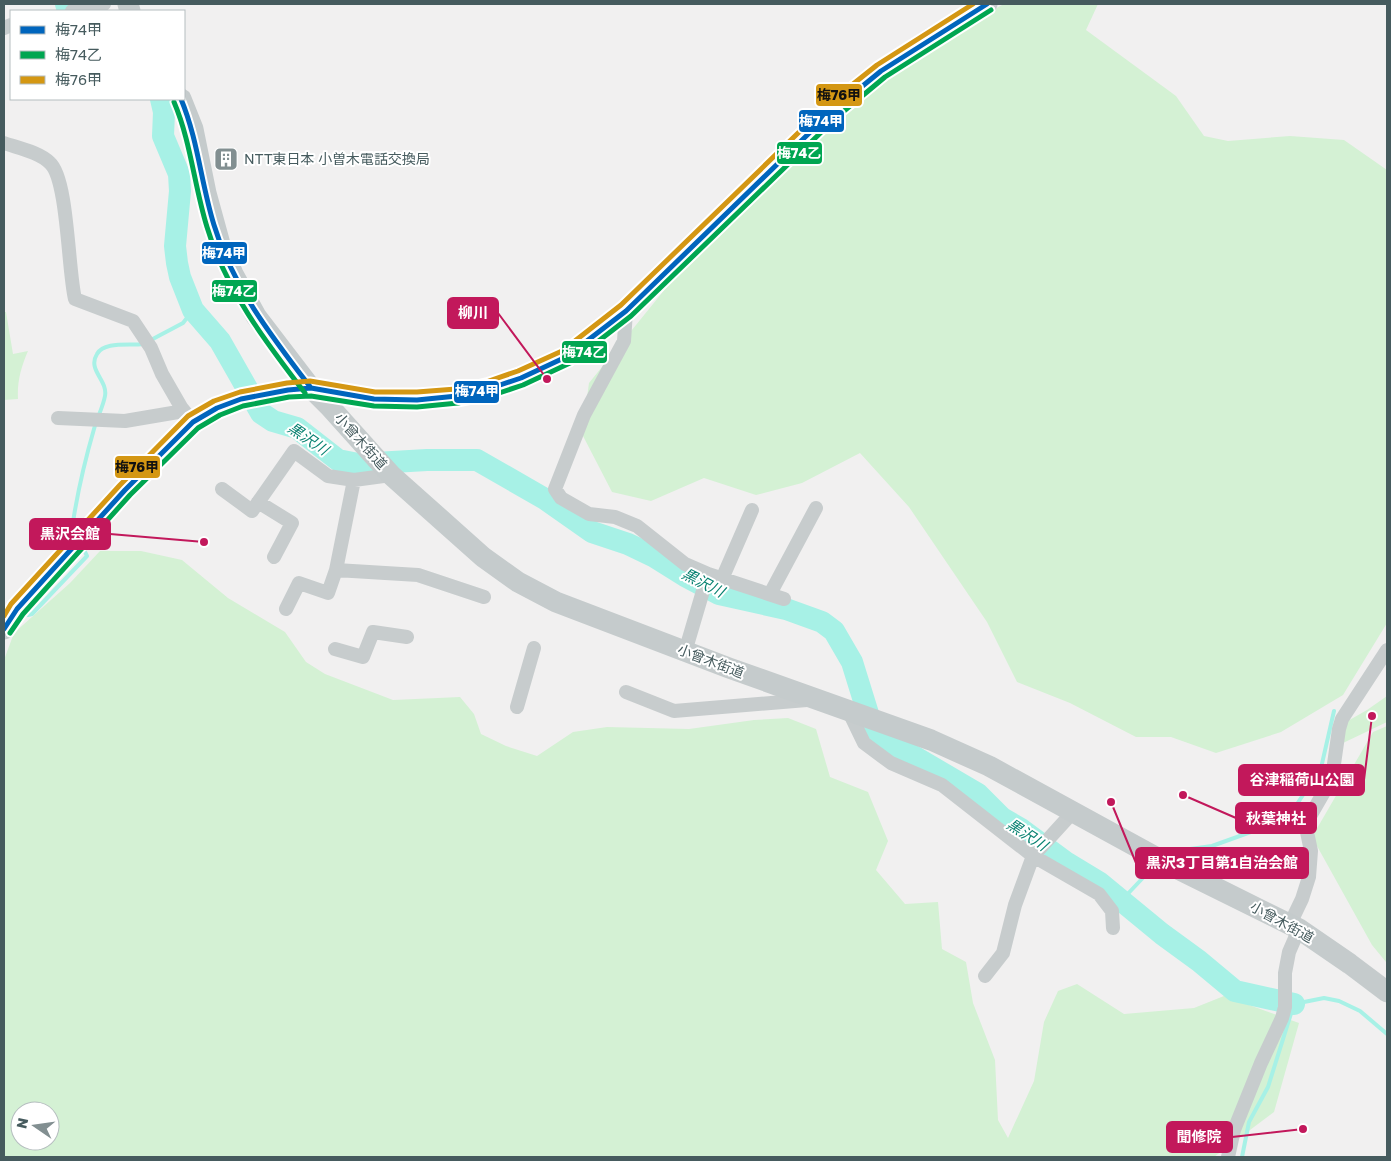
<svg xmlns="http://www.w3.org/2000/svg" width="1391" height="1161" viewBox="0 0 1391 1161" font-family="'Golos Text','Noto Sans JP',sans-serif">
  <style>
    .green { fill: #d4f1d4; fill-rule: evenodd }
    .lines { fill: none; stroke-linecap: round; stroke-linejoin: round }
    .stream { stroke: #a7f1e6; stroke-width: 4 }
    .river { stroke: #a7f1e6; stroke-width: 22 }
    .minor { stroke: #c7cccd; stroke-width: 14 }
    .primary { stroke: #c5cbcc; stroke-width: 21 }
    .bus-1-casing { stroke: #fff; stroke-width: 9 }
    .bus-2-casing { stroke: #fff; stroke-width: 9 }
    .bus-3-casing { stroke: #fff; stroke-width: 9 }
    .bus-1 { stroke: #0065bd; stroke-width: 5 }
    .bus-2 { stroke: #00a651; stroke-width: 5 }
    .bus-3 { stroke: #d49713; stroke-width: 5 }
    .labels { text-anchor: middle; stroke-width: 4; stroke-linejoin: round; paint-order: stroke }
    .poi-label { font-size: 14px; fill: #465b5e; stroke: #fff; text-anchor: start }
    .street-label { font-size: 14px; fill: #465b5e; stroke: #fff }
    .water-label { font-size: 15px; font-style: italic; fill: #088271; stroke: #fff }
    .leader { fill: none; stroke: #c2185b; stroke-width: 2 }
    .callout-dot { fill: #c2185b; stroke: #fff; stroke-width: 2 }
    .callout { fill: #c2185b; stroke: #c2185b; stroke-width: 2 }
    .callout-label { font-size: 15px; text-anchor: middle; font-weight: bold; fill: #fff }
    .line-badge { stroke: #fff; stroke-width: 2 }
    .badge-label { font-size: 14px; text-anchor: middle; font-weight: bold; fill: #fff }
    .pale-badge-label { font-size: 14px; text-anchor: middle; font-weight: bold; fill: #111 }
  </style>
  <rect width="100%" height="100%" fill="#f1f0f0"/>
  <path class="green" d="M1004,4H1098L1086,30L1176,96L1204,136L1228,141L1290,136L1344,140L1387,170V623L1343,695L1281,732L1216,753L1171,737H1136L1070,703L1017,682L987,622L909,507L860,453L802,483L756,495L704,478L651,501L612,492L582,434L589,383L687,262L844,109L934,41Z
    M4,312H6L13,354L28,351C21,367 17,382 18,399L4,400Z
    M100,551H141L182,560L228,598L285,632L306,662L325,674L393,700L460,697L474,714L481,734L506,746L537,756L573,732L607,727L689,729L754,720L788,718L816,729L830,777L868,792L888,841L876,870L905,904L938,902L942,949L966,962L973,1003L995,1060L998,1120L1008,1138L1034,1081L1044,1022L1058,991L1077,984L1124,1014L1194,1008L1224,996L1299,1023L1274,1112L1214,1157H4V660L14,633L70,583ZM20,1111H50V1141H20Z
    M1387,696V722L1343,743L1346,722L1367,710Z
    M1387,726V962H1386L1372,945L1312,837L1373,732Z"/>
  <g class="lines">
    <path class="stream" d="M149,341L183,323L193,310
      M77,525L73,522C78,490 85,460 94,429C97,418 103,407 105,396C108,380 87,370 97,354C104,341 130,346 143,344
      M28,615L32,614L87,556L85,552
      M1168,856L1190,849L1212,846L1287,819L1321,768L1334,711
      M1121,901L1156,864
      M1242,1157L1249,1122L1268,1087L1294,1004L1324,998L1339,1001L1360,1011L1387,1034"/>
    <path class="river" d="M66,4L68,11
      M161,99L164,112L163,136L179,174L180,191L175,246L177,263L180,277L193,310L220,341L261,413L273,421L297,428L338,460L358,464L427,460H477L545,499L592,532L628,544L653,556L685,576L719,594L786,609L822,622L834,631L852,662L874,733L978,794L1002,818L1021,829L1067,863L1100,883L1162,934L1199,961L1235,991L1294,1004"/>
    <path class="minor" d="M72,11L104,4
      M4,28L11,25
      M4,143C18,148 39,152 50,163C68,179 68,271 75,299L133,321L151,348L162,374L181,407L193,422
      M626,311L624,341L584,415L555,489L561,498L589,514L615,517L637,526L685,564L708,574L784,599
      M58,418L125,421L184,411
      M222,489L252,511L294,451L328,476L354,480L391,475
      M258,502L292,523L274,557
      M336,570L418,575L484,597
      M722,579L752,510
      M770,594L816,508
      M286,609L299,583L328,593L336,570L354,480
      M335,649L363,657L373,632L407,637
      M685,652L708,574
      M626,692L674,711L807,700
      M517,707L534,648
      M849,712L864,743L891,763L942,785L1033,856L1099,894L1112,911L1113,928
      M1290,924L1302,899L1309,877L1311,851L1307,832L1309,818L1332,778L1339,729L1342,719L1387,650
      M985,976L1003,953L1015,905L1033,856L1073,812
      M1228,1157L1234,1130L1261,1063L1282,1018L1285,1007V973L1289,952L1299,929"/>
    <path class="primary" d="M128,4L130,11
      M181,99L193,129L206,193L220,244L233,274L256,316L311,388L329,406L391,475L483,557L518,582L556,602L729,668L931,740L989,766L1170,865L1299,929L1350,964L1387,992
      M4,629L17,609L125,490L193,422L217,408L241,399L288,390L311,388L374,399L417,400L457,396L488,389L521,378L566,357L626,311L833,110L881,71L931,38L987,4"/>
    <g class="bus-1-casing">
      <path id="bus-1" d="M181,99C198,140 201,183 214,225C233,287 272,337 311,388
        M4,629L17,609L125,490L193,422L217,408L241,399L288,390L311,388L374,399L417,400L457,396L488,389L521,378L566,357L626,311L833,110L881,71L987,4"/>
    </g>
    <g class="bus-2-casing">
      <path id="bus-2" d="M174,102C191,142 194,185 207,227C226,290 265,341 305,393
        M10,633L23,614L130,495L198,428L220,415L243,406L289,397L311,396L374,406L417,407L458,403L490,396L523,385L570,363L631,316L838,116L885,77L991,10"/>
    </g>
    <g class="bus-3-casing">
      <path id="bus-3" d="M4,616L11,604L120,485L188,416L214,401L240,392L287,383L310,381L375,392H417L456,389L486,382L518,371L562,351L621,305L828,104L877,65L973,4"/>
    </g>
    <use href="#bus-1" class="bus-1"/>
    <use href="#bus-2" class="bus-2"/>
    <use href="#bus-3" class="bus-3"/>
  </g>
  <defs>
    <g id="building-square" transform="scale(1.25)"><rect x="-9" y="-9" width="18" height="18" rx="4" fill="#828f91" stroke="#fff"/><path d="M-4-6H4V6H1V3H-1V6H-4ZM-2.5-4.3h1.7v1.8h-1.7ZM.8-4.3h1.7v1.8H.8ZM-2.5-1h1.7V.8h-1.7ZM.8-1h1.7V.8H.8Z" fill="#fff"/></g>
  </defs>
  <g fill-rule="evenodd">
    <use href="#building-square" x="226" y="159"/>
  </g>
  <g class="labels">
    <g class="poi-label">
      <text x="244" y="164">NTT東日本 小曽木電話交換局</text>
    </g>
    <g class="street-label">
      <text transform="translate(361 441) rotate(48)" y="5">小曾木街道</text>
      <text transform="translate(711 661) rotate(21)" y="5">小曾木街道</text>
      <text transform="translate(1282 922) rotate(29)" y="5">小曾木街道</text>
    </g>
    <g class="water-label">
      <text transform="translate(308 439) rotate(34)" y="5">黒沢川</text>
      <text transform="translate(703 583) rotate(27)" y="5">黒沢川</text>
      <text transform="translate(1027 835) rotate(33)" y="5">黒沢川</text>
    </g>
  </g>
  <path class="leader" d="M547 379L498 313M204 542L110 534M1372 716L1364 780M1183 795L1236 818M1111 802L1136 863M1303 1129L1232 1137"/>
  <g class="callout-dot">
    <circle cx="547" cy="379" r="5"/>
    <circle cx="204" cy="542" r="5"/>
    <circle cx="1372" cy="716" r="5"/>
    <circle cx="1183" cy="795" r="5"/>
    <circle cx="1111" cy="802" r="5"/>
    <circle cx="1303" cy="1129" r="5"/>
  </g>
  <g class="callout">
    <rect x="448" y="298" width="50" height="30" rx="5"/>
    <rect x="30" y="519" width="80" height="30" rx="5"/>
    <rect x="1239" y="765" width="125" height="30" rx="5"/>
    <rect x="1236" y="803" width="80" height="30" rx="5"/>
    <rect x="1136" y="848" width="172" height="30" rx="5"/>
    <rect x="1167" y="1122" width="65" height="30" rx="5"/>
  </g>
  <g class="callout-label">
    <text x="473" y="318">柳川</text>
    <text x="70" y="539">黒沢会館</text>
    <text x="1302" y="785">谷津稲荷山公園</text>
    <text x="1276" y="824">秋葉神社</text>
    <text x="1222" y="868">黒沢3丁目第1自治会館</text>
    <text x="1199" y="1142">聞修院</text>
  </g>
  <g class="line-badge">
    <rect x="815" y="83" width="48" height="24" rx="5" fill="#d49713"/>
    <rect x="798" y="109" width="47" height="24" rx="5" fill="#0065bd"/>
    <rect x="776" y="141" width="47" height="24" rx="5" fill="#00a651"/>
    <rect x="201" y="241" width="47" height="24" rx="5" fill="#0065bd"/>
    <rect x="211" y="279" width="47" height="24" rx="5" fill="#00a651"/>
    <rect x="561" y="340" width="47" height="24" rx="5" fill="#00a651"/>
    <rect x="453" y="380" width="47" height="24" rx="5" fill="#0065bd"/>
    <rect x="114" y="455" width="47" height="24" rx="5" fill="#d49713"/>
  </g>
  <g class="badge-label">
    <text x="821" y="126">梅74甲</text>
    <text x="799" y="158">梅74乙</text>
    <text x="224" y="258">梅74甲</text>
    <text x="234" y="296">梅74乙</text>
    <text x="584" y="357">梅74乙</text>
    <text x="477" y="396">梅74甲</text>
  </g>
  <g class="pale-badge-label">
    <text x="839" y="100">梅76甲</text>
    <text x="137" y="472">梅76甲</text>
  </g>
  <rect width="1391" height="1161" fill="none" stroke="#465b5e" stroke-width="10"/>
  <rect x="10" y="10" width="175" height="90" fill="#ffffff" stroke="#b5bdbf"/>
  <rect x="20" y="26" width="25" height="8" fill="#0065bd" stroke="#b5bdbf"/>
  <text x="55" y="35" font-size="15" fill="#465b5e">梅74甲</text>
  <rect x="20" y="51" width="25" height="8" fill="#00a651" stroke="#b5bdbf"/>
  <text x="55" y="60" font-size="15" fill="#465b5e">梅74乙</text>
  <rect x="20" y="76" width="25" height="8" fill="#d49713" stroke="#b5bdbf"/>
  <text x="55" y="85" font-size="15" fill="#465b5e">梅76甲</text>
  <g transform="translate(35 1126) rotate(283)"><circle r="24" fill="#ffffff" stroke="#b5bdbf"/>
  <path d="M0-4L9 19L0 12L-9 19Z" fill="#828f91"/>
  <text y="-8" font-size="14" font-weight="bold" text-anchor="middle" fill="#465b5e">N</text>
  </g>
</svg>
